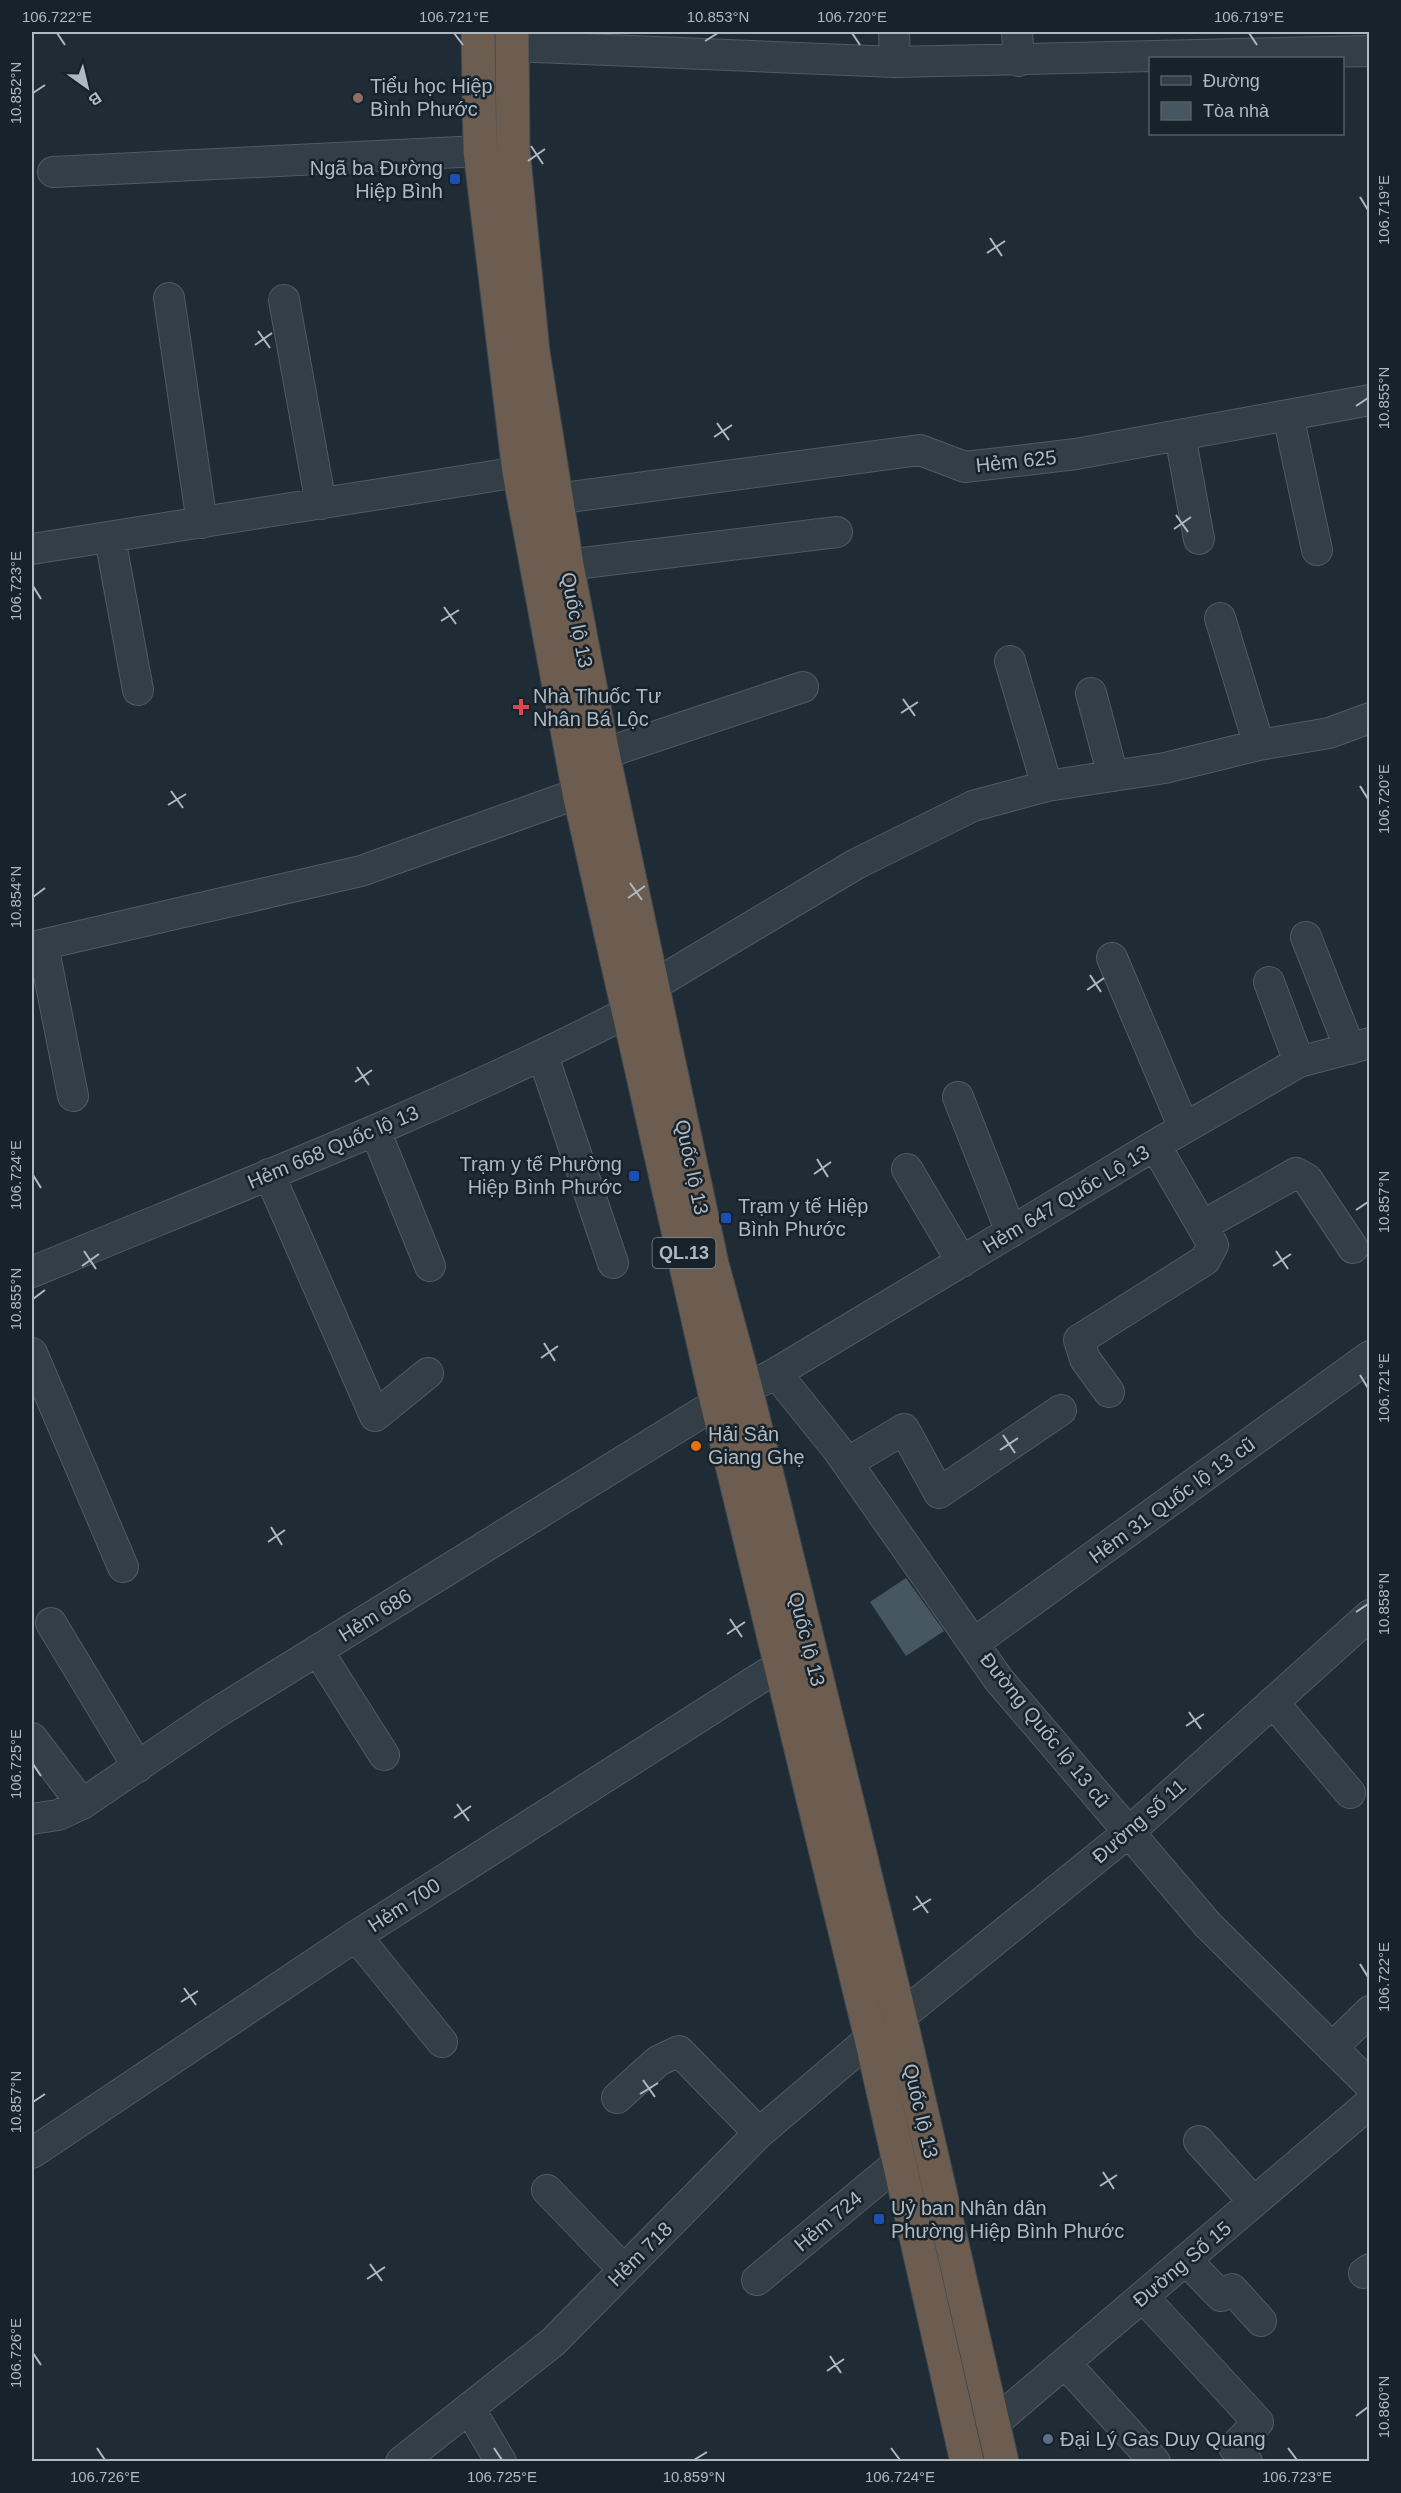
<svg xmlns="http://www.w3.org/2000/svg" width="1401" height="2493" viewBox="0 0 1401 2493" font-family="Arial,sans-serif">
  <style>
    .building { fill: #475761 }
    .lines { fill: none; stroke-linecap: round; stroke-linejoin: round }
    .minor-casing { stroke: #505b64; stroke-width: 32 }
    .highway-casing { stroke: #3d4850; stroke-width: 35 }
    .minor { stroke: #333e46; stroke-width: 30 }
    .highway { stroke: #6c5d50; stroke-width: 33 }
    .ticks { fill: none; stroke: #adb9c3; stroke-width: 2 }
    .education-dot { fill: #8d6e63; stroke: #18222a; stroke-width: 2 }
    .transit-dot { fill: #1a4fb4; stroke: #18222a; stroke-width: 2 }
    .health-dot { fill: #e0444e; stroke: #18222a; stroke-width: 2 }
    .food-dot { fill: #e8710a; stroke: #18222a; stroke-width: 2 }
    .service-dot { fill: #5c6f8a; stroke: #18222a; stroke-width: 2 }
    .labels { text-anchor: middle; stroke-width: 5; stroke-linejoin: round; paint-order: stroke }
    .shield { fill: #18222a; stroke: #808c95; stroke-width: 1.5 }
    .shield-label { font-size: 18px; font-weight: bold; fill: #adb9c3 }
    .poi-label { font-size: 20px; fill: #adb9c3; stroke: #18222a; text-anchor: start }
    .street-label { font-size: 20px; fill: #adb9c3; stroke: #18222a }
    .neatline { fill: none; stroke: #adb9c3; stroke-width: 2 }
    .ticks-label { font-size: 15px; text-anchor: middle; fill: #adb9c3 }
  </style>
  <rect width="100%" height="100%" fill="#1f2c35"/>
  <path class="building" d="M906,1578L944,1631L906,1656L870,1602Z"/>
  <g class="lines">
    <g class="minor-casing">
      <path id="minor" d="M894,32L895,62
        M1017,32L1019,61
        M512,46L895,62L1370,51
        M53,172L480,151
        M169,298L202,523
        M284,300L321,504
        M1288,415L1317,550
        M1180,435L1199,539
        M555,499L920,450L965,467L1076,454L1370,400
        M110,538L138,690
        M32,549L519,472
        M567,565L837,532
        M1220,618L1259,745
        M1010,661L1047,786
        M1091,693L1113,776
        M603,754L803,687
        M1306,937L1350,1049
        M43,945L73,1096
        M32,947L361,871L579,793
        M1112,958L1184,1128
        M1269,982L1299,1062
        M654,985L856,864L973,806L1047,786L1165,768L1259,745L1329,733L1370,718
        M543,1056L613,1263
        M958,1097L1011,1232
        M375,1130L430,1266
        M907,1169L962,1262
        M269,1174L375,1416L428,1373
        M1202,1226L1296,1173L1307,1179L1353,1248
        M32,1272C232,1189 437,1111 630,1011
        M32,1353L123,1567
        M776,1373L1155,1145L1299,1062L1370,1043
        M746,1389L776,1373L838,1450L999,1680L1208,1925L1370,2085
        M1109,1392L1085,1359L1079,1340L1205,1260L1213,1245L1155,1145
        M847,1463L904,1429L939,1493L1061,1410
        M51,1623L138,1767
        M974,1643L1370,1356
        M318,1651L384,1755
        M1273,1702L1350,1793
        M32,1738L82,1804
        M32,1819L58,1815L82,1804L213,1715L717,1403
        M356,1936L442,2042
        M900,2017L1129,1832L1370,1615
        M1332,2048L1370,2011
        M617,2098L658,2061L679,2051L759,2133
        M1199,2141L1254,2202
        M32,2153L356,1936L782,1664
        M547,2190L624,2270
        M1187,2261L1221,2296L1232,2289L1261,2321
        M1364,2273L1370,2269
        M757,2280L898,2163
        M1143,2297L1258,2422L1234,2447L1247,2462
        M1065,2363L1155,2462
        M469,2408L501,2462
        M993,2424L1370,2103
        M401,2462L553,2342L759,2133L871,2038"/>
    </g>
    <g class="highway-casing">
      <path id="highway" d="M478,32L480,151L519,472L579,793L717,1403L871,2038L967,2462
        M512,32L513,148L533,352L567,565L603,754L712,1264L746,1389L900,2017L1002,2462"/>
    </g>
    <use href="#minor" class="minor"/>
    <use href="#highway" class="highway"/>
  </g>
  <path class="ticks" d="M57,33L65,45M454,33L463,45M852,33L860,45M1249,33L1257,45M705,41L718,33M33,93L45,85M531,146L543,164M528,161L545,149M1360,197L1368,210M990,238L1002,256M987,253L1005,241M258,331L270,348M255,345L272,333M1356,406L1368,398M717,423L729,440M714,437L732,425M1176,515L1188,532M1174,529L1191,517M33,586L41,599M444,607L456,624M441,621L459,610M903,699L915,716M901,713L918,702M1360,786L1368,799M171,791L183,808M168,805L186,794M630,883L642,900M33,897L45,888M628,898L645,886M1090,975L1101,992M1087,990L1104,978M357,1067L369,1085M355,1082L372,1070M817,1159L828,1177M814,1174L831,1162M33,1175L41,1188M1356,1210L1368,1202M84,1251L96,1269M1276,1251L1288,1269M82,1266L99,1254M1273,1266L1291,1254M33,1299L45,1290M544,1343L555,1361M541,1358L558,1346M1360,1375L1368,1388M1003,1435L1015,1453M1000,1450L1018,1438M271,1527L282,1545M268,1542L285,1530M1356,1612L1368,1604M730,1619L742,1637M727,1634L745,1622M1189,1712L1201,1729M1186,1726L1204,1714M33,1764L41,1776M457,1804L469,1821M454,1818L471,1806M916,1896L928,1913M913,1910L931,1899M1360,1964L1368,1977M184,1988L196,2005M181,2002L198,1991M643,2080L655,2097M640,2094L658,2083M33,2102L45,2094M1103,2172L1114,2189M1100,2186L1117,2175M370,2264L382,2281M367,2279L385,2267M33,2353L41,2365M830,2356L841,2373M827,2371L844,2359M1356,2416L1368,2407M97,2448L105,2460M494,2448L502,2460M891,2448L900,2460M1288,2448L1297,2460M694,2460L707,2452"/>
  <circle class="education-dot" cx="358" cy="98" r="6"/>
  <g class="transit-dot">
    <rect x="449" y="173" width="12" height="12" rx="3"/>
    <rect x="628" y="1170" width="12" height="12" rx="3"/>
    <rect x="720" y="1212" width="12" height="12" rx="3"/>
    <rect x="873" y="2213" width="12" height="12" rx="3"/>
  </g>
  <path class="health-dot" d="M518 698h6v6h6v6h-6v6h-6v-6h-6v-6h6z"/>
  <circle class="food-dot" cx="696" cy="1446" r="6"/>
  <circle class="service-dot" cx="1048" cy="2439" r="6"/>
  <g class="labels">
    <rect class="shield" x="652.5" y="1238" width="63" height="30" rx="4.5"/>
    <g class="shield-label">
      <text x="684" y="1259">QL.13</text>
    </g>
    <g class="poi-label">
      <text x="370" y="93">Tiểu học Hiệp<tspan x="370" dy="23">Bình Phước</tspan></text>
      <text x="443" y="175" text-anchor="end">Ngã ba Đường<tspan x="443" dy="23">Hiệp Bình</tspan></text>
      <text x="533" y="703">Nhà Thuốc Tư<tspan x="533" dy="23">Nhân Bá Lộc</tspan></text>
      <text x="622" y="1171" text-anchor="end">Trạm y tế Phường<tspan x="622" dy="23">Hiệp Bình Phước</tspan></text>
      <text x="738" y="1213">Trạm y tế Hiệp<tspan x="738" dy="23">Bình Phước</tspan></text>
      <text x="708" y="1441">Hải Sản<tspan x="708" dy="23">Giang Ghẹ</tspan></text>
      <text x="891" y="2215">Uỷ ban Nhân dân<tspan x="891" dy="23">Phường Hiệp Bình Phước</tspan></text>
      <text x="1060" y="2446">Đại Lý Gas Duy Quang</text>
    </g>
    <g class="street-label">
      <text transform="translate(1016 461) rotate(-6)" y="7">Hẻm 625</text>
      <text transform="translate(577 620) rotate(79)" y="7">Quốc lộ 13</text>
      <text transform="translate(333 1147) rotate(-23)" y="7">Hẻm 668 Quốc lộ 13</text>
      <text transform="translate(692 1167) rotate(78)" y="7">Quốc lộ 13</text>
      <text transform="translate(1066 1199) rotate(-31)" y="7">Hẻm 647 Quốc Lộ 13</text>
      <text transform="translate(1172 1500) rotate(-36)" y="7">Hẻm 31 Quốc lộ 13 cũ</text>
      <text transform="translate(375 1615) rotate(-32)" y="7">Hẻm 686</text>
      <text transform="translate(807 1639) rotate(76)" y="7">Quốc lộ 13</text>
      <text transform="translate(1045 1730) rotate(51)" y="7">Đường Quốc lộ 13 cũ</text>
      <text transform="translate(1139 1821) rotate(-41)" y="7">Đường số 11</text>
      <text transform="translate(404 1905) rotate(-33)" y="7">Hẻm 700</text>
      <text transform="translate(921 2111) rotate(77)" y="7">Quốc lộ 13</text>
      <text transform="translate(828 2221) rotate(-40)" y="7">Hẻm 724</text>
      <text transform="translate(640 2254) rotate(-45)" y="7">Hẻm 718</text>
      <text transform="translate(1182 2264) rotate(-40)" y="7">Đường Số 15</text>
    </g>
  </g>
  <rect width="1401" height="2493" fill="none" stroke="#18222a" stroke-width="66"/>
  <rect x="1149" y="57" width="195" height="78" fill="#18222a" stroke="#545e67" stroke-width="1.5"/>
  <rect x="1161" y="76" width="30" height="9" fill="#333e46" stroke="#545e67" stroke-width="1.5"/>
  <text x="1203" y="87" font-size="18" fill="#adb9c3">Đường</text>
  <rect x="1161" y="102" width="30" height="18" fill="#475761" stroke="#545e67" stroke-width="1.5"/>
  <text x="1203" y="117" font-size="18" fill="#adb9c3">Tòa nhà</text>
  <g transform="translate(87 87) rotate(146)" stroke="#18222a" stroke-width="4.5" paint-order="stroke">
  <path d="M0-4.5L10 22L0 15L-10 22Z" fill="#adb9c3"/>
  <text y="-9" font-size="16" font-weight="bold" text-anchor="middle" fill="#adb9c3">B</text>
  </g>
  <rect x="33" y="33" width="1335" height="2427" class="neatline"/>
  <g class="ticks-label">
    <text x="57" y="22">106.722°E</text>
    <text x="454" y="22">106.721°E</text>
    <text x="718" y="22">10.853°N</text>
    <text x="852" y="22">106.720°E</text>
    <text x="1249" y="22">106.719°E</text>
    <text transform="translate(16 93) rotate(-90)" y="5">10.852°N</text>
    <text transform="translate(1384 210) rotate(-90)" y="5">106.719°E</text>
    <text transform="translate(1384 398) rotate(-90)" y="5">10.855°N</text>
    <text transform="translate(16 586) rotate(-90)" y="5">106.723°E</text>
    <text transform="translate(1384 799) rotate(-90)" y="5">106.720°E</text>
    <text transform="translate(16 897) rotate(-90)" y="5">10.854°N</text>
    <text transform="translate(16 1175) rotate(-90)" y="5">106.724°E</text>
    <text transform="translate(1384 1202) rotate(-90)" y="5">10.857°N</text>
    <text transform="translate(16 1299) rotate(-90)" y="5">10.855°N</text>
    <text transform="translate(1384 1388) rotate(-90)" y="5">106.721°E</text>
    <text transform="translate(1384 1604) rotate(-90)" y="5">10.858°N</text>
    <text transform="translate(16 1764) rotate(-90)" y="5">106.725°E</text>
    <text transform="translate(1384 1977) rotate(-90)" y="5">106.722°E</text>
    <text transform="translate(16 2102) rotate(-90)" y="5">10.857°N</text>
    <text transform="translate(16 2353) rotate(-90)" y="5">106.726°E</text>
    <text transform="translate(1384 2407) rotate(-90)" y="5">10.860°N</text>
    <text x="105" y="2482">106.726°E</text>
    <text x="502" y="2482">106.725°E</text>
    <text x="694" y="2482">10.859°N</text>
    <text x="900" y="2482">106.724°E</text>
    <text x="1297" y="2482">106.723°E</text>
  </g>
</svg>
